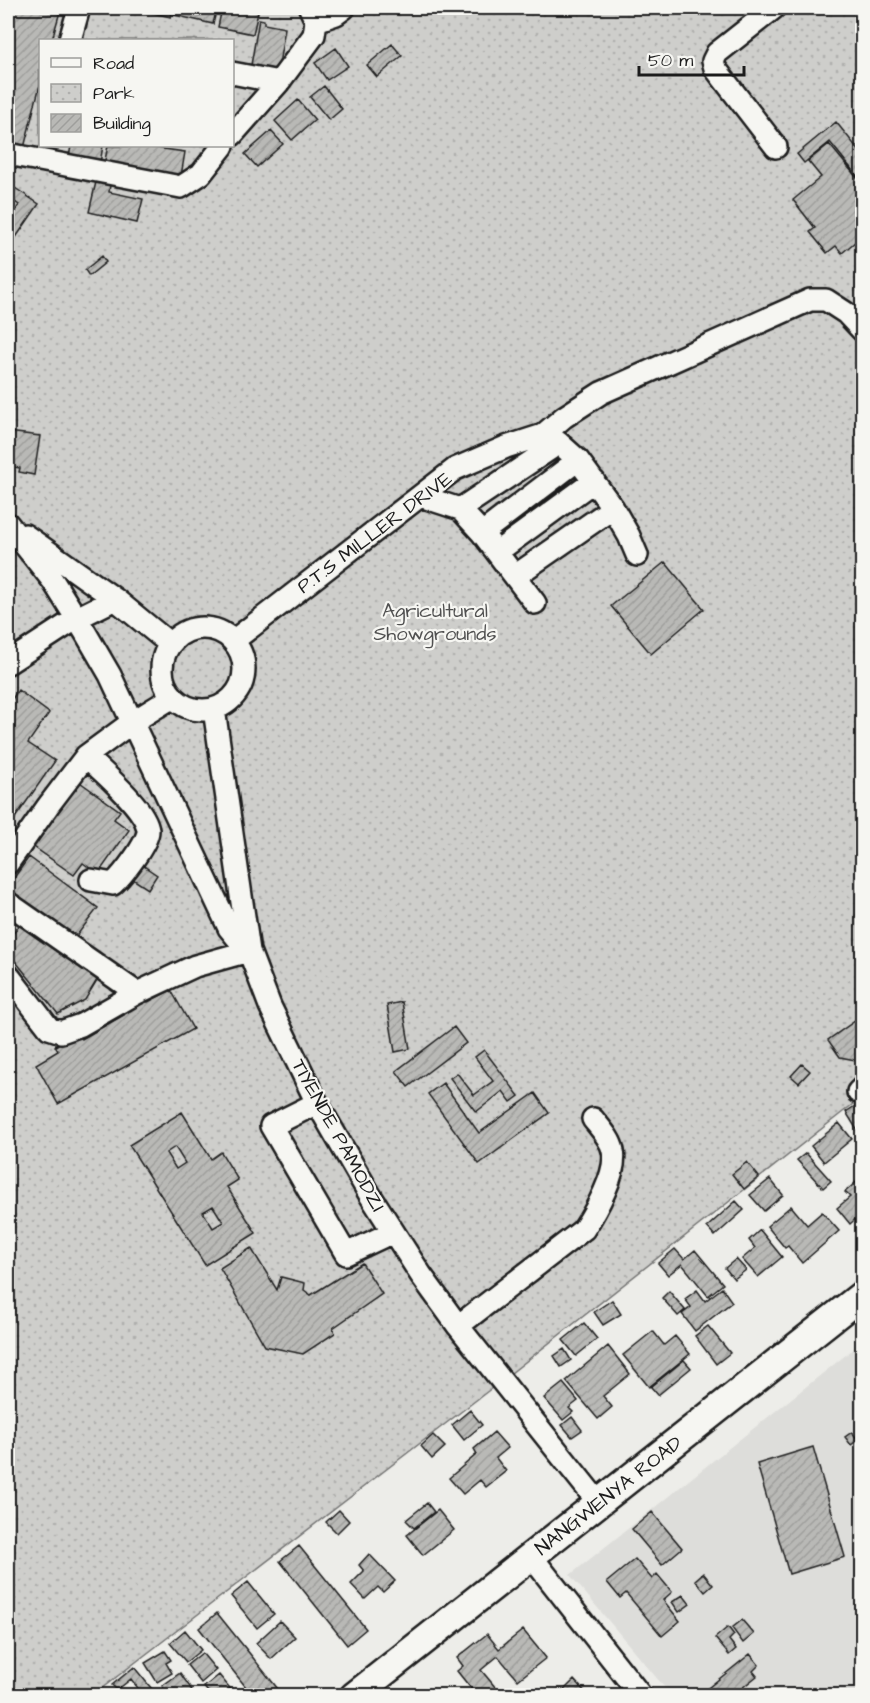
<svg xmlns="http://www.w3.org/2000/svg" width="870" height="1703" viewBox="0 0 870 1703" font-family="'Architects Daughter',sans-serif">
  <style>
    .built { fill: #ddddda }
    .park { fill: url(#park-dots); stroke: #757574; stroke-width: 1.5; fill-rule: evenodd }
    .building { fill: url(#building-hatch); stroke: #1c1c1c; stroke-width: 1.5; fill-rule: evenodd }
    .lines { fill: none; stroke-linecap: round; stroke-linejoin: round }
    .minor-casing { stroke: #1c1c1c; stroke-width: 26 }
    .major-casing { stroke: #1c1c1c; stroke-width: 32 }
    .minor { stroke: #f6f6f2; stroke-width: 21 }
    .major { stroke: #f6f6f2; stroke-width: 27 }
    .labels { text-anchor: middle; stroke-width: 4.5; stroke-linejoin: round; paint-order: stroke }
    .street-label { font-size: 20px; fill: #1c1c1c; stroke: #f6f6f2 }
    .park-label { font-size: 20px; fill: #515151; stroke: #f6f6f2 }
  </style>
  <defs>
    <pattern id="park-dots" width="8" height="8" patternUnits="userSpaceOnUse" patternTransform="scale(1.5)"><rect width="8" height="8" fill="#cececb"/><path d="M2 2h.1M6 6h.1" fill="none" stroke="#b0b0ae" stroke-width="1.8" stroke-linecap="round"/></pattern>
    <pattern id="building-hatch" width="6" height="6" patternUnits="userSpaceOnUse" patternTransform="scale(1.5)"><rect width="6" height="6" fill="#b9b9b6"/><path d="M-1 1l2-2M0 6l6-6M5 7l2-2" fill="none" stroke="#9e9e9c"/></pattern>
  </defs>
  <rect width="100%" height="100%" fill="#edede9"/>
  <filter id="ink" filterUnits="userSpaceOnUse"><feTurbulence type="fractalNoise" baseFrequency=".0167" numOctaves="2"/><feDisplacementMap in="SourceGraphic" scale="12" xChannelSelector="R" yChannelSelector="G"/><feConvolveMatrix kernelMatrix="1 2 1 2 8 2 1 2 1" color-interpolation-filters="sRGB"/></filter>
  <g filter="url(#ink)">
    <path class="built" d="M862,1342V1695H671L570,1575Z"/>
    <path class="park" d="M8,8H862V1097L501,1381L93,1695L8,1696ZM40,40H232V146H40Z"/>
    <path class="building" d="M8,8H61L52,40H40V85L24,148H8Z
      M131,8H173L171,17Z
      M175,8H217L213,24L174,15Z
      M222,8H259L253,34L218,27Z
      M259,19L264,20V24L285,28L278,70L251,65Z
      M392,44L402,56L377,77L367,65Z
      M336,48L348,66L327,80L315,63Z
      M324,86L342,109L329,120L310,97Z
      M298,100L315,120L292,140L275,121Z
      M836,122L862,154V182L830,142L804,163L797,154Z
      M271,131L283,144L257,167L245,154Z
      M829,144L862,184V236L842,253L836,246L827,253L810,232L815,228L793,200L821,177L808,161Z
      M71,146H103L100,163L69,157Z
      M108,146H142L185,152L180,182L103,169Z
      M96,182L110,185L109,192L143,199L137,223L89,212Z
      M12,186L39,204L10,246L8,244V223L19,205L8,197V192Z
      M102,256L106,262L89,276L85,270Z
      M8,432L40,436L34,475L19,472L20,468L8,466Z
      M665,562L704,609L651,654L611,606Z
      M18,690L49,713L28,743L55,761L8,828V705Z
      M77,780L120,811L114,819L129,830L98,874L83,863L74,875L31,845Z
      M29,857L98,908L74,939L8,890V886Z
      M135,860L157,875L148,889L125,874Z
      M8,912L15,918L8,928Z
      M22,922L100,975L85,1000L58,1014L8,952V940Z
      M171,990L193,1029L58,1104L36,1064L58,1051L55,1046L79,1032L82,1039L124,1015L121,1010L144,996L148,1002Z
      M402,1002L410,1049L395,1052L387,1005Z
      M862,1016V1054L855,1060L840,1057L828,1040Z
      M454,1027L466,1043L408,1087L396,1071Z
      M484,1050L519,1096L511,1102L503,1091L476,1112L450,1078L457,1073L474,1095L493,1081L475,1057Z
      M802,1064L810,1071L799,1083L791,1076Z
      M443,1083L479,1133L535,1093L549,1113L479,1164L428,1094Z
      M858,1104L862,1112V1138L846,1112Z
      M182,1112L211,1159L221,1152L238,1180L227,1187L256,1233L205,1265L129,1145ZM175,1147L185,1163L176,1169L166,1153ZM213,1206L223,1222L213,1228L203,1212Z
      M839,1123L852,1139L824,1162L811,1146Z
      M806,1153L831,1181L823,1188L797,1160Z
      M747,1162L759,1177L744,1189L732,1174Z
      M862,1177V1213L850,1224L837,1208L850,1197L845,1192Z
      M770,1179L783,1195L764,1211L750,1195Z
      M736,1201L744,1210L715,1236L707,1227Z
      M791,1206L807,1225L822,1212L839,1231L802,1263L788,1246L785,1248L767,1226Z
      M760,1230L782,1257L758,1277L742,1259L755,1248L749,1240Z
      M251,1248L277,1290L281,1277L305,1283L304,1290L311,1295L362,1263L382,1294L333,1328L335,1333L303,1354L265,1346L220,1268Z
      M675,1249L684,1259L695,1250L723,1284L708,1296L682,1264L668,1275L658,1263Z
      M736,1259L746,1270L734,1279L725,1268Z
      M722,1288L732,1302L695,1331L682,1314L691,1307L685,1299L697,1290L705,1301Z
      M669,1291L685,1310L678,1316L662,1298Z
      M612,1300L621,1314L603,1325L594,1312Z
      M584,1323L597,1339L576,1356L563,1340Z
      M708,1326L730,1353L716,1364L695,1336Z
      M653,1331L664,1345L675,1336L690,1354L649,1387L623,1355Z
      M608,1346L630,1374L603,1396L612,1407L598,1419L566,1381Z
      M564,1349L571,1360L561,1367L554,1356Z
      M684,1360L691,1368L658,1395L651,1387Z
      M862,1363V1389L856,1365Z
      M563,1383L578,1401L569,1408L573,1412L563,1420L544,1398Z
      M470,1410L482,1425L464,1440L452,1425Z
      M572,1417L582,1430L572,1437L562,1425Z
      M494,1432L508,1448L496,1458L506,1471L486,1487L480,1480L463,1494L449,1478L477,1454L474,1449Z
      M852,1432L858,1440L851,1445L845,1437Z
      M433,1435L445,1447L432,1459L421,1446Z
      M813,1447L845,1557L789,1574L757,1464Z
      M427,1503L434,1512L414,1528L406,1520Z
      M339,1510L349,1521L337,1533L326,1522Z
      M438,1510L454,1530L423,1555L407,1535Z
      M652,1512L682,1548L662,1565L632,1529Z
      M299,1546L366,1629L347,1645L280,1561Z
      M369,1554L395,1581L383,1592L378,1587L365,1599L351,1584L364,1571L359,1565Z
      M635,1559L652,1579L657,1574L672,1592L663,1600L680,1621L662,1636L626,1593L620,1598L607,1582Z
      M703,1573L713,1585L705,1592L695,1580Z
      M248,1582L274,1614L257,1628L231,1596Z
      M683,1595L690,1604L679,1612L672,1602Z
      M217,1613L278,1689L270,1696H253L199,1628Z
      M742,1620L754,1634L743,1643L732,1628Z
      M280,1621L295,1637L271,1659L256,1643Z
      M728,1627L734,1635L729,1640L736,1649L729,1655L715,1638Z
      M185,1630L201,1650L186,1662L170,1643Z
      M523,1630L546,1658L518,1680L498,1656L481,1670L496,1688L487,1696H477L457,1671L463,1666L457,1658L487,1634L499,1649Z
      M165,1651L171,1660L166,1663L172,1673L157,1682L145,1663Z
      M202,1653L216,1670L201,1683L187,1665Z
      M750,1654L759,1665L753,1671L757,1676L732,1696H698Z
      M134,1667L156,1694L154,1696H144L131,1679L117,1690L112,1685Z
      M180,1673L192,1690L185,1696H169L162,1686Z
      M219,1675L234,1693L232,1696H211L204,1687Z
      M574,1680L589,1696H558Z"/>
    <g class="lines">
      <g class="minor-casing">
        <path id="minor" d="M774,8L717,53L713,61L715,68L776,147
          M316,21L336,14L344,8
          M70,40L79,8
          M232,73L279,82
          M232,135L279,82L314,35L316,21L310,8
          M8,154L181,187L201,174L223,146
          M543,435L564,417L601,393L810,300H826L846,313L862,330
          M420,496L460,509L482,533L535,603
          M460,509L559,443
          M8,524L53,581L85,632L110,675L229,928L248,951
          M482,533L578,460
          M25,535L115,599L170,644
          M497,552L594,481
          M515,576L613,508
          M162 669a41 41 0 1 1 82 0a41 41 0 1 1-82 0Z
          M233,641L455,469L506,447L543,435L552,438L559,443L578,460L613,508L629,536L637,555
          M8,663L77,618L115,599
          M214,709L249,951L270,1006L317,1103L370,1195L421,1275L458,1326L598,1502
          M86,756C102,772 146,808 148,830C149,842 122,876 113,884L91,880
          M8,863L48,806L86,756L131,723L173,697
          M8,903L137,993
          M8,975L49,1028L61,1032L81,1025L137,993L195,966L249,951
          M858,1092L862,1088
          M317,1103L271,1126L346,1254L393,1232
          M458,1326L584,1229C595,1212 618,1172 613,1151C611,1139 600,1128 593,1119
          M531,1556L641,1696"/>
      </g>
      <g class="major-casing">
        <path id="major" d="M354,1696L862,1295"/>
      </g>
      <use href="#minor" class="minor"/>
      <use href="#major" class="major"/>
    </g>
  </g>
  <g class="labels">
    <g class="street-label">
      <text transform="translate(374 532) rotate(-37)" y="7">P.T.S MILLER DRIVE</text>
      <text transform="translate(339 1135) rotate(61)" y="7">TIYENDE PAMODZI</text>
      <text transform="translate(608 1495) rotate(-38)" y="7">NANGWENYA ROAD</text>
    </g>
    <g class="park-label">
      <text x="435" y="617">Agricultural<tspan x="435" dy="23">Showgrounds</tspan></text>
    </g>
  </g>
  <rect width="870" height="1703" fill="none" stroke="#f6f6f2" stroke-width="30"/>
  <rect x="15" y="15" width="840" height="1673" fill="none" stroke="#1c1c1c" stroke-width="2" filter="url(#ink)"/>
  <rect x="39" y="39" width="195" height="108" fill="#f6f6f2" stroke="#9f9f9c" stroke-width="1.5"/>
  <rect x="51" y="58" width="30" height="9" fill="#f6f6f2" stroke="#9f9f9c" stroke-width="1.5"/>
  <text x="93" y="69" font-size="18" fill="#1c1c1c">Road</text>
  <rect x="51" y="84" width="30" height="18" fill="url(#park-dots)" stroke="#9f9f9c" stroke-width="1.5"/>
  <text x="93" y="99" font-size="18" fill="#1c1c1c">Park</text>
  <rect x="51" y="114" width="30" height="18" fill="url(#building-hatch)" stroke="#9f9f9c" stroke-width="1.5"/>
  <text x="93" y="129" font-size="18" fill="#1c1c1c">Building</text>
  <path d="M639 66v9h105v-9" fill="none" stroke="#1c1c1c" stroke-width="3"/>
  <text x="648" y="66" font-size="18" fill="#1c1c1c" stroke="#f6f6f2" stroke-width="4.5" paint-order="stroke">50 m</text>
</svg>
